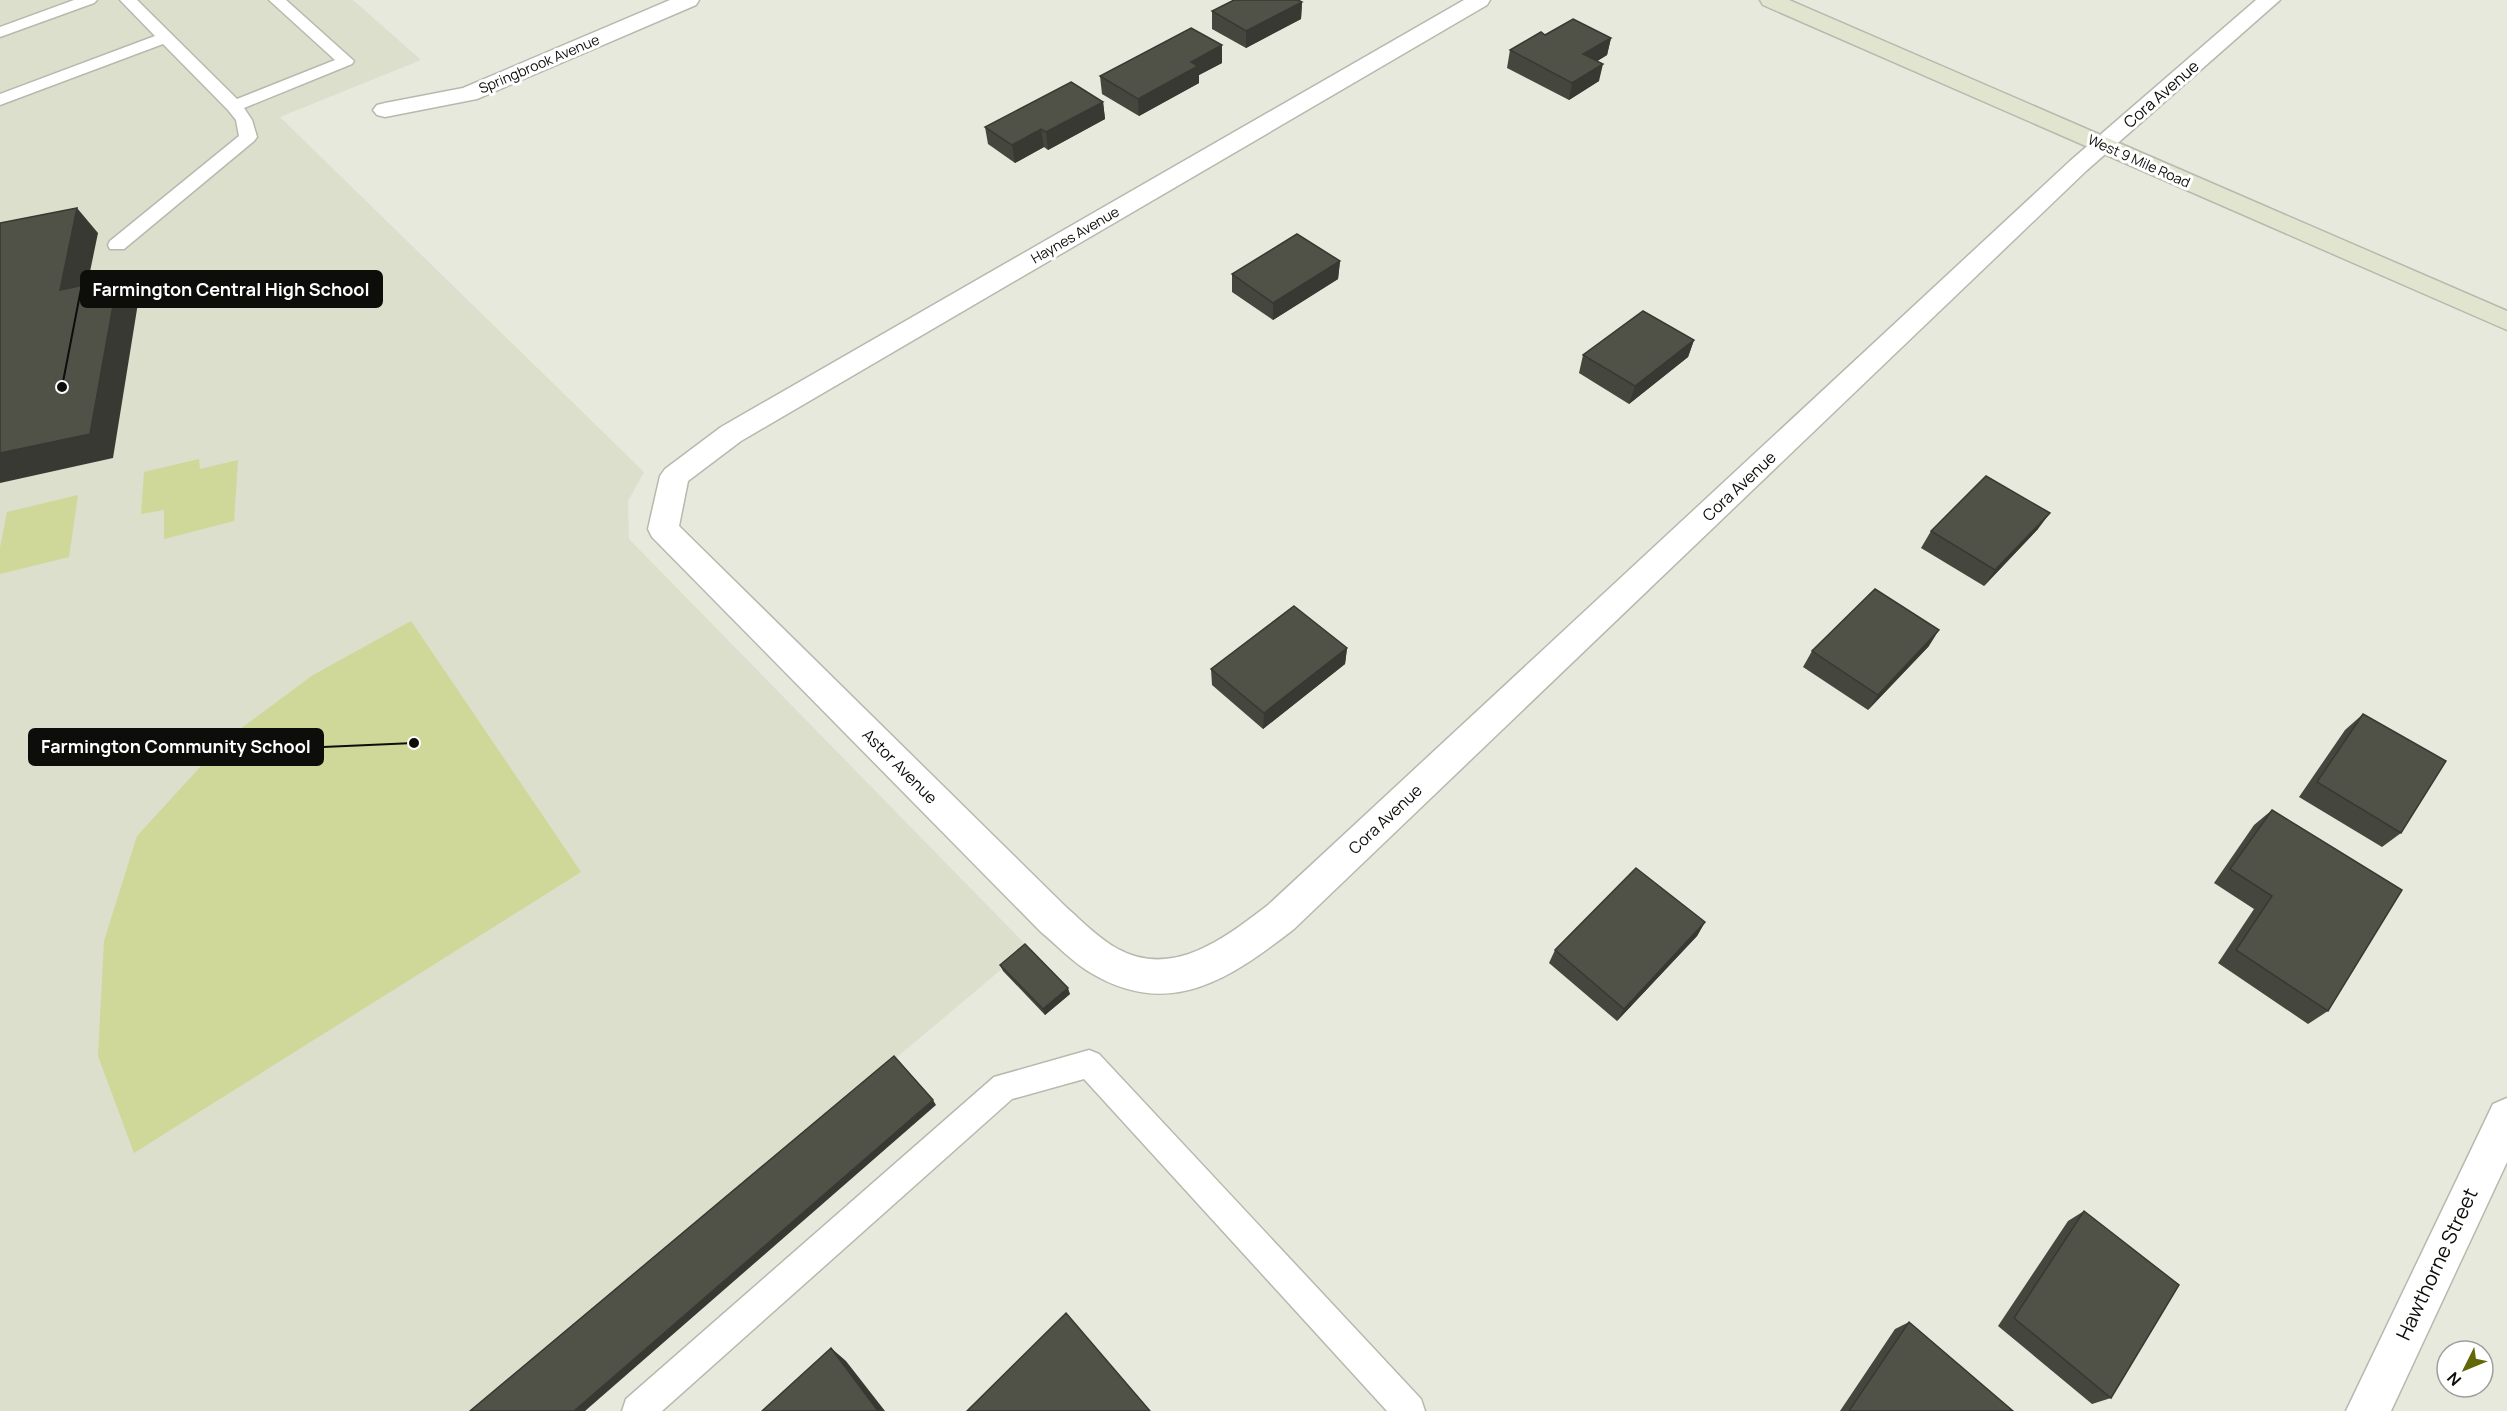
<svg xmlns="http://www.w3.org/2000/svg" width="2507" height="1411" viewBox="0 0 2507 1411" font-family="Manrope,sans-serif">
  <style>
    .built { fill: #dcdfcb }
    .green { fill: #cfd799 }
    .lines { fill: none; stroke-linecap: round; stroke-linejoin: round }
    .lane-casing { stroke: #b7b9ae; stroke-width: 3 }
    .street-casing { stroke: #b7b9ae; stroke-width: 3 }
    .secondary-casing { stroke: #b7b9ae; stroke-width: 3 }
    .lane { fill: #fff; fill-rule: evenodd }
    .street { fill: #fff; fill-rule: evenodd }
    .secondary { fill: #e1e4ce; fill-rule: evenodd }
    .wall { fill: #45473e }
    .shaded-wall { fill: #383932 }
    .building { fill: #505248; stroke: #383932; stroke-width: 1.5 }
    .labels { text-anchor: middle; stroke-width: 6; stroke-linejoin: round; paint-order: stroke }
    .far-street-label { font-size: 14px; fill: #0d0e0a; stroke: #fff }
    .street-label { font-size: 16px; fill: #0d0e0a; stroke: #fff }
    .near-street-label { font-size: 20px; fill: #0d0e0a; stroke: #fff }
    .leader { fill: none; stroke: #0d0e0a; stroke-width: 2 }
    .callout-dot { fill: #0d0e0a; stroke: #fff; stroke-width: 2 }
    .callout { fill: #0d0e0a; stroke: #0d0e0a; stroke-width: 2 }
    .callout-label { font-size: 18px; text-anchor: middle; font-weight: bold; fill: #fff }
  </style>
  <rect width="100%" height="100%" fill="#e7e9dd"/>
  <path class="built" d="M0,0H353L421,60L280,117L644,472L628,501L629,539L1028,947L476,1411H0Z"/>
  <path class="green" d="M199,459L200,469L238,460L234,521L164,539V510L141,514L144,472Z
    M78,495L69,557L0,574V548L7,512Z
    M411,621L581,872L134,1153L98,1056L104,941L137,836L224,741L313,675Z"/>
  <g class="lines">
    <g class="lane-casing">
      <path id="lane" d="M74,0H97L94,3L0,37V27Z
        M120,0H137L237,99L335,60L269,0H286L354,61L352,64L244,108L252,120L257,137L254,141L124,249H110L108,245L110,241L239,136L236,120L228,110L163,44L0,105V94L155,36Z
        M1089,1050L1099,1054L1421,1399L1425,1411H1387L1084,1079L1012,1099L662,1411H622L626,1399L994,1077Z"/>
    </g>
    <g class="street-casing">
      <path id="street" d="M670,0H699L696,5L477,99L385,117L377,115L373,110L377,105L385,103L463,88Z
        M1464,0H1490L1487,5L741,441L688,481L679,526L1067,908C1083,922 1099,939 1118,949C1173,979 1225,938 1268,905L2070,161L2256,0H2280L2086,171L1294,929C1230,979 1170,1020 1091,973C1072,962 1057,945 1041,932L652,537L648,529L660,476L665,469L721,427Z
        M2507,1098V1162L2391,1411H2346L2493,1104Z"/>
    </g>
    <g class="secondary-casing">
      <path id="secondary" d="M1760,0H1789L2507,311V330L1763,5Z"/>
    </g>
    <use href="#lane" class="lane"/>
    <use href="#street" class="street"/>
    <use href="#secondary" class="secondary"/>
  </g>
  <path class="wall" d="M1302,2L1301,19L1246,48L1212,29V11Z
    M1545,35L1611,38L1607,55L1597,61L1599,81L1569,100L1507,68L1510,50Z
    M1222,45V63L1199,75V83L1139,116L1102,94L1100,76Z
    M1103,102L1105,119L1048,150L1044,147L1015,163L988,144L985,127Z
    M1340,261L1338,279L1273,320L1232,292V274Z
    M1694,340L1688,357L1629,404L1579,373L1583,355Z
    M2038,529L1984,586L1921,548L1931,531Z
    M1929,646L1868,710L1803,667L1812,651Z
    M1347,648L1345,664L1263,729L1212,685L1211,669Z
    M2363,714L2401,833L2382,847L2299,797L2345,730Z
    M2272,810L2328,1011L2308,1024L2218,963L2254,909L2214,883L2254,825Z
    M1705,922L1697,936L1617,1021L1549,963L1555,950Z
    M1000,965L1070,994L1045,1015L1003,971Z
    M2084,1211L2111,1398L2092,1404L1998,1326L2068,1221Z
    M1909,1322L2013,1411H1840L1895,1329Z"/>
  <path class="shaded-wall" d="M1302,2L1301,19L1246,48V31Z
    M1611,38L1607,55L1580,72L1583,54Z
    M1222,45V63L1199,75V83L1139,116L1138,99L1191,62Z
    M1603,64L1599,81L1569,100L1572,83Z
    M1103,102L1105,119L1048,150L1046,132Z
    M1041,129L1044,147L1015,163L1012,145Z
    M77,208L98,233L81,315L60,290Z
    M1340,261L1338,279L1273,320V303Z
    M118,278L138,303L113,458L0,483V453Z
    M1694,340L1688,357L1629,404L1635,386Z
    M2050,513L2038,529L1984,586L1995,570Z
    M1939,630L1929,646L1868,710L1878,695Z
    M1347,648L1345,664L1263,729L1264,713Z
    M1705,922L1697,936L1617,1021L1624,1009Z
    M1068,988L1070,994L1045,1015L1043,1009Z
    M933,1100L936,1105L585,1411H574Z
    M831,1348L846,1361L885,1411H878Z"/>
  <path class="building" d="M1234,0H1298L1302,2L1246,31L1212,11Z
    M1573,19L1611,38L1583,54L1603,64L1572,83L1510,50L1541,32L1545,35Z
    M1191,28L1222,45L1191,62L1198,66L1138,99L1100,76Z
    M1071,82L1103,102L1046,132L1041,129L1012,145L985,127Z
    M77,208L60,290L118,278L90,434L0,453V223Z
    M1297,234L1340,261L1273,303L1232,274Z
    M1643,311L1694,340L1635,386L1583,355Z
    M1986,476L2050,513L1995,570L1931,531Z
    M1875,589L1939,630L1878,695L1812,651Z
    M1294,606L1347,648L1264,713L1211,669Z
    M2363,714L2446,761L2401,833L2317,782Z
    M2272,810L2402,890L2328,1011L2236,950L2272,896L2230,869Z
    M1636,868L1705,922L1624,1009L1555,950Z
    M1025,944L1068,988L1043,1009L1000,965Z
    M894,1056L933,1100L574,1411H470Z
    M2084,1211L2179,1285L2111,1398L2014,1318Z
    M1066,1313L1150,1411H967Z
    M1909,1322L2013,1411H1849Z
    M831,1348L878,1411H762Z"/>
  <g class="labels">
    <g class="far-street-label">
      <text transform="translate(539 64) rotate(-23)" y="5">Springbrook Avenue</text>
      <text transform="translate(2139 161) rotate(24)" y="5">West 9 Mile Road</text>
      <text transform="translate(1075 235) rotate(-30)" y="5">Haynes Avenue</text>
    </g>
    <g class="street-label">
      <text transform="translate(2161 94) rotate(-41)" y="6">Cora Avenue</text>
      <text transform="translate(1739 486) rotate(-43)" y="6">Cora Avenue</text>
      <text transform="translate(900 766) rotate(45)" y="6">Astor Avenue</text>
      <text transform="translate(1385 819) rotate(-43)" y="6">Cora Avenue</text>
    </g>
    <g class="near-street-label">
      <text transform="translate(2437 1264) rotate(-65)" y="7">Hawthorne Street</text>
    </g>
  </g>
  <path class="leader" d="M62 387L81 289M414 743L323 747"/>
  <g class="callout-dot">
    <circle cx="62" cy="387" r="6"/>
    <circle cx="414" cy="743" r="6"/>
  </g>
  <g class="callout">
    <rect x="81" y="271" width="301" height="36" rx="6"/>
    <rect x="29" y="729" width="294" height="36" rx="6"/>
  </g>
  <g class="callout-label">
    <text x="231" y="296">Farmington Central High School</text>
    <text x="176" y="753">Farmington Community School</text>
  </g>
  <g transform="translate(2465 1369) rotate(227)"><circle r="28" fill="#ffffff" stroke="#9e9f9d" stroke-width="1.5"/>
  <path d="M0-4.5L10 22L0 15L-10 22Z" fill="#626809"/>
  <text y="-9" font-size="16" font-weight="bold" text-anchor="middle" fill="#0d0e0a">N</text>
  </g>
</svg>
